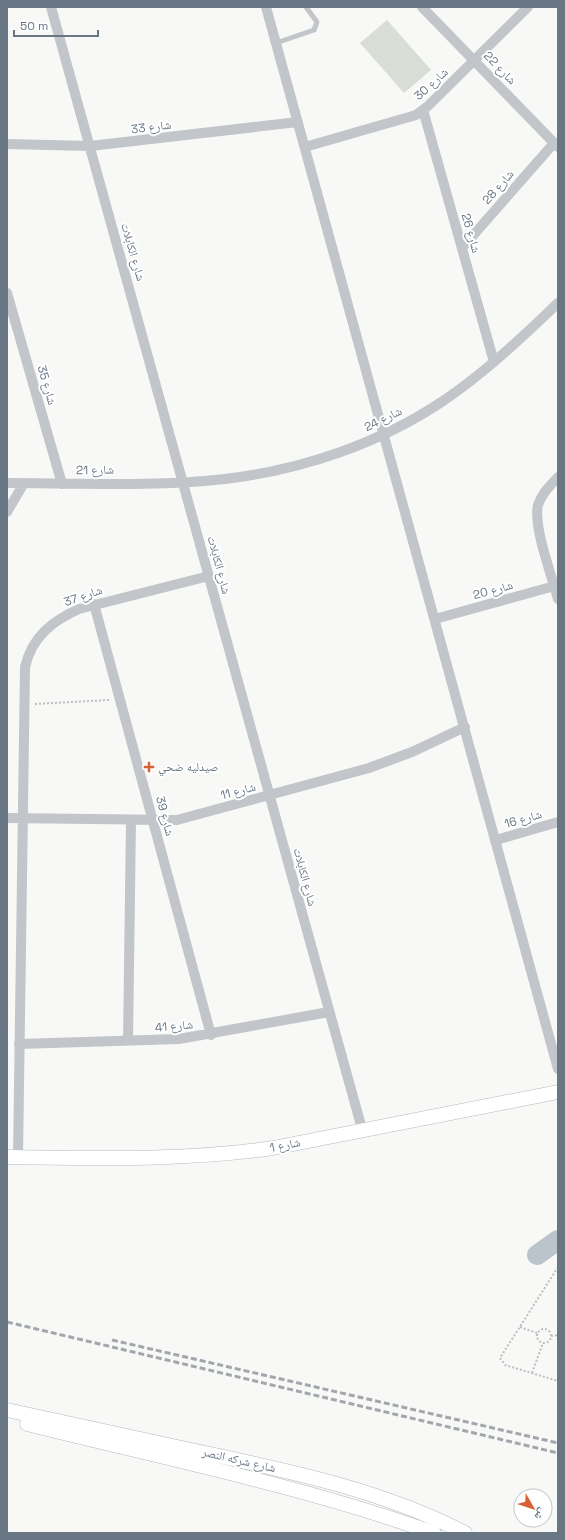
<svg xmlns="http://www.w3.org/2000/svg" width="565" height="1540" viewBox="0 0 565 1540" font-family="'Space Grotesk','Noto Naskh Arabic',sans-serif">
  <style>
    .green { fill: #d8ddd5 }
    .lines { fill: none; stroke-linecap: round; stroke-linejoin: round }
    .river { stroke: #bbc4ca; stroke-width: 20 }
    .secondary-casing { stroke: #b4b9be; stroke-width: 15 }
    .path { stroke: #bcbec1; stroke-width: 2; stroke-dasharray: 2 2; stroke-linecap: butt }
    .lane { stroke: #c2c5c9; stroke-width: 5 }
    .street { stroke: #c2c5c9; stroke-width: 10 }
    .secondary { stroke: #fff; stroke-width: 14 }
    .rail { stroke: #a1a7ad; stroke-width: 3; stroke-dasharray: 6 3; stroke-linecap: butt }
    .poi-dot { fill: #d96135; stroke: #fff; stroke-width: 1.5 }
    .labels { text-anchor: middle; stroke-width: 4; stroke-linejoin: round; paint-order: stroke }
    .street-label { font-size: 12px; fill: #697785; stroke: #fff }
    .poi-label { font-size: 12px; fill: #697785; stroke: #fff; text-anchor: start }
  </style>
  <rect width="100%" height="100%" fill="#f8f8f6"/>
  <path class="green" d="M387,20L431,70L404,93L360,43Z"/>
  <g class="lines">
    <path class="river" d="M537,1255L558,1240"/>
    <g class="secondary-casing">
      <path id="secondary" d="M7,1157C96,1158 185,1161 273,1148L558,1092
        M7,1410C73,1424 139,1439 205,1453C293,1472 384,1491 465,1533
        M27,1424C163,1458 302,1486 434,1533"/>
    </g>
    <path class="path" d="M35,704L109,700
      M558,1267L500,1358L505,1365L558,1381
      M520,1327L537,1333
      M537 1336a7 7 0 1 1 14 0a7 7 0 1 1-14 0Z
      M551,1336L558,1335
      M532,1373L543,1343"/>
    <path class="lane" d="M276,43L314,30L317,22L306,7"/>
    <path class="street" d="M51,7L362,1129
      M266,7L558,1069
      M422,7L558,147
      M423,110L494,362
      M7,144L90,146L298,122
      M305,147L416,115L428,106L528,7
      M462,248L554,143
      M7,293L62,484
      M558,477C550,486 542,493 538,505C533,527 552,576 558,599
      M7,483C78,483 155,487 225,479C301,470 379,444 443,401C485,373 521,338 558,303
      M7,512L24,483
      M94,604L211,1035
      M435,619L558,585
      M7,818L177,820L369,768L412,752L465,727
      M496,840L558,822
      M128,1041L131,820
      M19,1044L179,1039L329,1012
      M18,1157L25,667C32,637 52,621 79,609L209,576"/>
    <use href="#secondary" class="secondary"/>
    <path class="rail" d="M7,1322L558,1453
      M112,1340L558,1443"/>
  </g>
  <path class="poi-dot" d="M147 761h4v4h4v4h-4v4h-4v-4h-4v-4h4z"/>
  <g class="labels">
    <g class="street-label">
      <text transform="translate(500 68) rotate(46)" y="4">شارع 22</text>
      <text transform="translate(431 84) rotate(-43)" y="4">شارع 30</text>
      <text transform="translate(151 127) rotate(-7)" y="4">شارع 33</text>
      <text transform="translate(498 187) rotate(-49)" y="4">شارع 28</text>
      <text transform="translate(471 233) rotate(74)" y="4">شارع 26</text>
      <text transform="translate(133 252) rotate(74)" y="4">شارع الكابلات</text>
      <text transform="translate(47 385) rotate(74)" y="4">شارع 35</text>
      <text transform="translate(383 419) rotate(-26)" y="4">شارع 24</text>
      <text transform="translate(95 470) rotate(-1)" y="4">شارع 21</text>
      <text transform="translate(219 565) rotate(75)" y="4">شارع الكابلات</text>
      <text transform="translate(493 590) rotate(-15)" y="4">شارع 20</text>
      <text transform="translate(83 596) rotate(-19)" y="4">شارع 37</text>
      <text transform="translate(238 791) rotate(-15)" y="4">شارع 11</text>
      <text transform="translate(165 816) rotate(75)" y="4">شارع 39</text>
      <text transform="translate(523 819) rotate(-16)" y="4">شارع 16</text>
      <text transform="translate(305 877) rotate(75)" y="4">شارع الكابلات</text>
      <text transform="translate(174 1026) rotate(-5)" y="4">شارع 41</text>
      <text transform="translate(285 1145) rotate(-11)" y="4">شارع 1</text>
      <text transform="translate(239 1460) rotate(13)" y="4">شارع شركه النصر</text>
    </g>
    <g class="poi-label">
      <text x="158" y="771">صيدليه ضحي</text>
    </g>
  </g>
  <rect width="565" height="1540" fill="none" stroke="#697785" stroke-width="16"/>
  <g transform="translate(533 1508) rotate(129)"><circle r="19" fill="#ffffff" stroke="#c3c9ce"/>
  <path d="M0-3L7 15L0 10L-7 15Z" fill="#d96135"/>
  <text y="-6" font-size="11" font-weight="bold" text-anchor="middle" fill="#697785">ش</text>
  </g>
  <path d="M14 30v6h84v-6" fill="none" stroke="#697785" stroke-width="2"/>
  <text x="20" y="30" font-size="12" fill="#697785" stroke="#ffffff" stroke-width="3" paint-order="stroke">50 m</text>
</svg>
